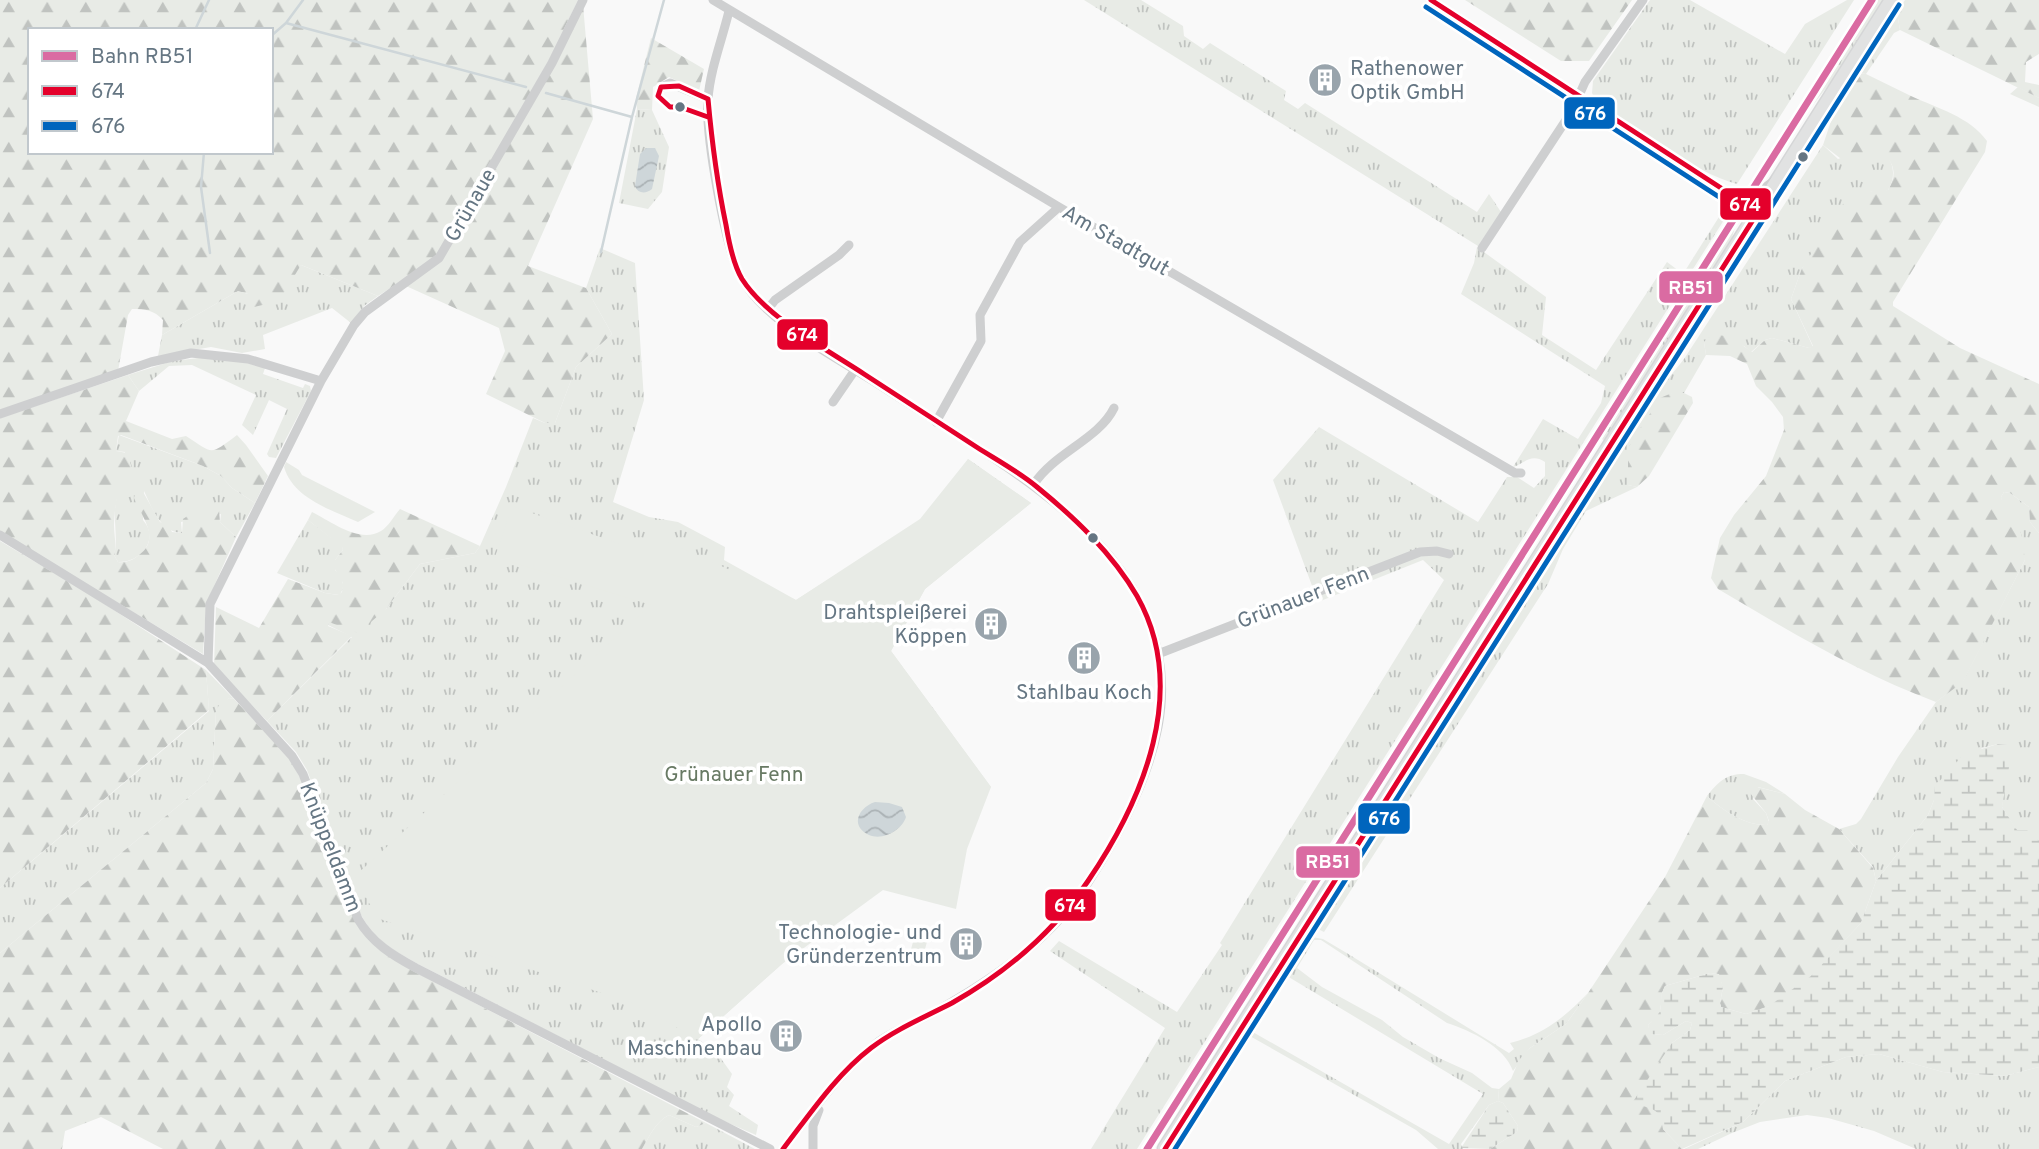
<svg xmlns="http://www.w3.org/2000/svg" width="2039" height="1149" viewBox="0 0 2039 1149" font-family="Overpass,sans-serif">
  <style>
    .grass { fill: url(#grass-tufts) }
    .forest { fill: url(#forest-firs); fill-rule: evenodd }
    .wetland { fill: url(#wetland-marsh) }
    .green { fill: #e8ebe6 }
    .water { fill: url(#water-waves) }
    .lines { fill: none; stroke-linecap: round; stroke-linejoin: round }
    .stream { stroke: #ced6d9; stroke-width: 2.5 }
    .primary-casing { stroke: #d5d6d7; stroke-width: 17 }
    .street { stroke: #cecfd0; stroke-width: 9 }
    .primary { stroke: #e1e2e2; stroke-width: 14 }
    .bus-1-casing { stroke: #fff; stroke-width: 10 }
    .bus-2-casing { stroke: #fff; stroke-width: 10 }
    .bus-1 { stroke: #e4002b; stroke-width: 5 }
    .bus-2 { stroke: #0065bd; stroke-width: 5 }
    .rail-1-casing { stroke: #fff; stroke-width: 12 }
    .rail-1 { stroke: #da6ba2; stroke-width: 7 }
    .bus-dot { fill: #657683; stroke: #fff; stroke-width: 2.5 }
    .labels { text-anchor: middle; stroke-width: 7; stroke-linejoin: round; paint-order: stroke }
    .poi-label { font-size: 21px; fill: #657683; stroke: #fff; text-anchor: end }
    .street-label { font-size: 21px; fill: #657683; stroke: #fff }
    .park-label { font-size: 21px; fill: #687a64; stroke: #fff }
    .line-badge { stroke: #fff; stroke-width: 2.5 }
    .badge-label { font-size: 19px; text-anchor: middle; font-weight: bold; fill: #fff }
  </style>
  <defs>
    <pattern id="grass-tufts" width="24" height="20" patternUnits="userSpaceOnUse" patternTransform="scale(1.75)"><rect width="24" height="20" fill="#e8ebe6"/><path d="M3 7l-1-3M5 7V3M7 7l1-3M15 17l-1-3M17 17v-4M19 17l1-3" fill="none" stroke="#c0c3c0"/></pattern>
    <pattern id="forest-firs" width="22" height="20" patternUnits="userSpaceOnUse" patternTransform="scale(1.75)"><rect width="22" height="20" fill="#e8ebe6"/><path d="M5 1l3.5 6h-7zM16 11l3.5 6h-7z" fill="#c0c3c0"/></pattern>
    <pattern id="wetland-marsh" width="20" height="14" patternUnits="userSpaceOnUse" patternTransform="scale(1.75)"><rect width="20" height="14" fill="#e8ebe6"/><path d="M1 5h8M5 5V1M11 12h8M15 12V8" fill="none" stroke="#c0c3c0"/></pattern>
    <pattern id="water-waves" width="16" height="10" patternUnits="userSpaceOnUse" patternTransform="scale(1.75)"><rect width="16" height="10" fill="#ced6d9"/><path d="M0 5q4-4 8 0t8 0" fill="none" stroke="#abb2b5"/></pattern>
  </defs>
  <rect width="100%" height="100%" fill="#f9f9f9"/>
  <path class="grass" d="M1084,0H1141L1183,26L1184,36L1203,49L1210,43L1286,91L1284,100L1298,109L1305,103L1477,212L1489,194L1501,212L1478,246Z
    M1650,0H1690L1785,54L1805,24L1847,0H1854L1737,184C1694,173 1636,127 1597,103L1592,93L1593,81Z
    M1878,0H1884L1835,77L1812,106Z
    M1897,12L1900,30L1894,33L1866,74L1859,73Z
    M2018,87L2039,98V107L2010,94Z
    M637,109L652,110L669,147L662,192L648,209L619,203Z
    M1823,145L1838,159C1847,156 1856,150 1865,149C1890,146 1900,171 1888,190L1882,192L1871,191L1802,268L1791,299L1813,347L1809,348L1772,338L1765,340L1751,352L1744,346L1704,342L1706,355L1684,393H1672L1628,485L1637,487L1586,511L1563,549L1548,584L1324,932L1316,928L1660,389L1684,359Z
    M1724,209L1729,212L1137,1149H1091L1165,1028L1050,951L1059,941L1177,1012L1222,945L1220,943L1444,580L1423,560L1318,602L1273,480L1319,427L1478,522L1507,477H1517L1534,488L1545,476V462C1531,453 1525,463 1513,467L1543,419L1578,439L1601,403L1605,386L1461,294L1474,263L1477,247L1546,297L1542,335L1596,370L1667,262L1683,274Z
    M1736,223L1732,238L1606,442L1602,439Z
    M600,248L635,263L644,400L613,502L649,517L678,522L725,547L724,560L796,600L897,536L923,547L968,459L1031,503L925,589L891,651L991,787L782,964L698,1039L717,1053L732,1074L727,1087L734,1095L729,1106L758,1125L756,1135L719,1119L420,965C393,950 375,941 360,913L307,770L296,752L267,721L352,637L328,625L329,622L386,609L420,564L475,553L480,546L506,487L533,418L545,423H555L576,367L612,334L586,288Z
    M301,265L378,296L364,306L351,323L332,308L263,335L265,349L242,353L211,347L158,356L162,335L238,291L248,294Z
    M207,357L245,362L265,368L263,374L303,388L305,384L310,386L311,391L276,458L269,457L267,454L287,409L269,400L253,435L242,425L256,395L192,365L169,366L139,391L128,375L173,361Z
    M119,435L203,466L221,476L232,488L255,503L236,537L220,522L221,514L181,522L182,533C160,532 152,508 144,491L143,520C160,539 141,563 118,562L114,555C118,541 114,524 115,509C117,490 123,471 125,452L116,451Z
    M2004,492L2010,493L2029,507L2030,522L2039,533V880L2037,863L2002,807L2008,745L1998,744L1982,748L1934,800L1928,815L1876,881L1873,867L1839,829L1856,824L1861,819L1898,757L1936,702L1963,681L2025,560L2002,504L2001,497Z
    M308,520L342,546L343,550L335,560V570C342,577 347,587 339,595L325,593L277,573Z
    M206,670L234,699L229,698L216,711L213,769L206,783L0,953V888L209,711Z
    M1744,774L1766,782L1785,794L1758,787L1753,799L1766,813L1769,822L1767,825C1746,826 1722,810 1707,796C1718,782 1726,774 1744,774Z
    M917,927L930,930L923,957L910,953Z
    M1312,937L1323,939L1345,952L1509,1053L1514,1049L1510,1043C1543,1035 1565,1017 1588,993L1566,1024L1530,1048L1513,1071C1504,1046 1471,1031 1447,1023L1321,940H1314L1297,968L1322,987L1382,1020L1403,1037L1439,1058L1472,1073L1492,1088L1499,1089L1498,1101L1489,1105L1461,1144L1463,1149H1438L1416,1130L1248,1035L1251,1031L1449,1144L1483,1094L1287,976Z
    M1879,1054L1943,1072L2005,1076L2039,1067V1149H1916L1874,1131L1828,1118L1807,1115L1760,1122L1732,1133L1698,1149H1684L1743,1122L1785,1081L1846,1057Z
    M669,1115L696,1127L706,1123L755,1149H642C649,1137 656,1121 669,1115Z"/>
  <path class="forest" d="M0,0H578L550,58L437,258L378,296L301,265L279,301L254,307L248,294L238,291L162,335L163,320C154,310 145,309 132,309L128,315L118,371L0,410ZM30,30H271V152H30Z
    M1465,0H1632L1589,61H1561Z
    M1905,0H2039V54L2026,62L2025,82L2039,85V98L1900,30L1897,12Z
    M583,5L593,119L528,266L586,288L612,334L576,367L555,423H545L486,394L505,351L499,328L406,286L441,261Z
    M651,38L704,69L699,91L669,77L653,87L652,110L637,109L636,98Z
    M1859,73L1866,74C1881,81 1896,89 1911,96C1937,108 1970,117 1987,141L1985,152L1893,302V306L1960,348L2039,384V533L2030,522L2029,507L2010,493L2004,492L2001,497L2003,504L2015,513L2022,537L2025,560L1963,682L1936,702C1858,673 1789,631 1718,589L1711,578L1720,538L1734,515L1766,476L1784,430L1783,417L1772,402L1756,386L1747,364L1730,356L1706,355L1704,342C1717,325 1740,343 1752,352L1765,340L1772,338L1809,348L1813,346L1791,299L1802,268L1847,198L1858,192L1888,190C1902,168 1888,150 1864,149L1860,161L1849,165L1823,145L1834,112Z
    M128,375L139,391L126,421L172,439L186,436C214,454 209,456 237,435L246,445L268,476L255,503L232,488L221,476L203,466L121,435L118,436L116,451L127,453L133,471L131,474L123,473C119,490 114,507 114,525C114,536 117,545 114,555L118,562C126,563 133,560 139,555C161,539 142,517 134,498L135,494L142,490L160,522L169,526L172,532L182,533L183,519C197,510 204,500 219,510L220,522L236,537L206,604L203,654L0,532V418Z
    M1672,393H1684L1692,397L1693,403L1649,476L1637,487L1628,485V448L1660,398Z
    M400,509L480,546L475,553L420,564L386,609L358,633L329,622L328,626L352,636L267,721L214,665L216,607L259,628L288,579L325,593L338,595L342,592L343,583L333,566L335,560L343,550L342,547L308,520L312,512C332,522 360,544 381,531C388,527 394,516 400,509Z
    M0,541L86,592L206,670L209,710L0,888Z
    M229,698L234,699L290,759L303,783L354,919C369,944 388,957 413,971L706,1123L696,1127L669,1115C656,1121 649,1137 642,1149H163L101,1117L65,1131L62,1149H0V953L206,783L213,769L216,711L219,705Z
    M1757,787L1785,794L1805,810L1839,829L1873,868L1876,881L1861,923L1811,977L1770,1006L1746,1014L1721,1007L1720,1003L1723,987L1718,974L1710,973L1665,986L1662,993L1660,1015L1648,1025L1651,1034L1663,1035L1686,1021L1692,1023L1690,1030L1672,1043L1656,1111L1662,1117L1663,1129L1682,1149H1490L1517,1132L1518,1126L1503,1103L1498,1101L1499,1089L1511,1079L1519,1060L1530,1048L1566,1024L1588,993L1665,877L1707,796C1722,810 1746,826 1767,825L1769,821L1766,813L1750,793V789Z"/>
  <path class="wetland" d="M1998,744L2008,745L2012,750L2002,807L2017,830H2027L2039,841V1067L2005,1076L1943,1072L1879,1054L1846,1057L1785,1081L1743,1122L1682,1149L1663,1129C1661,1107 1651,1109 1632,1103L1672,1043L1690,1030L1692,1023L1686,1021L1663,1035L1650,1034L1648,1025C1670,1006 1655,1005 1665,986L1710,973L1719,974L1723,987L1720,1003L1721,1007L1746,1014L1769,1006L1811,976L1861,923L1876,881L1928,815L1934,800L1935,786L1964,754Z
    M1498,1101L1503,1103L1518,1126L1517,1132L1490,1149L1461,1148L1489,1105Z"/>
  <path class="green" d="M968,459L1031,503L925,589L891,651L991,787L967,849L956,909L883,890L782,964L698,1039L632,1003L377,918L355,876L651,605L495,557L512,506L620,544L664,540L796,600L920,519Z
    M286,462L299,470L302,475L375,512L358,522C331,510 293,498 284,467Z"/>
  <path class="water" d="M646,148H655L659,156L652,189C646,194 638,194 635,186L640,154Z
    M875,802L889,803L902,807L906,817C902,830 883,841 869,835C849,826 859,807 875,802Z"/>
  <g class="lines">
    <path class="stream" d="M286,23L303,0
      M195,30L209,0
      M271,36L286,23L526,87
      M546,93L632,117
      M204,152L201,187L210,253
      M601,252L632,117L664,0"/>
    <g class="primary-casing">
      <path id="primary" d="M1165,1149L1892,0"/>
    </g>
    <path class="street" d="M713,0L1059,207L1515,473H1521
      M1431,0L1758,212
      M729,11C722,40 710,70 708,99C705,134 725,248 741,277C764,320 830,354 870,379C902,399 934,420 966,440C1067,505 1184,589 1158,727C1148,781 1120,833 1091,878C1054,937 998,976 938,1010C919,1021 896,1029 878,1042C840,1071 812,1112 783,1149
      M708,99L670,83L661,87L658,96L670,107H680L708,117
      M1743,204L1775,180
      M1482,248L1572,111L1585,82L1643,0
      M768,309L775,300L839,255L849,245
      M833,402L855,370
      M0,414L151,362L191,353L248,359L321,381
      M936,422L981,341L980,315L1020,242L1059,207
      M1034,484C1054,453 1099,439 1114,408
      M0,535L208,663L292,756L303,774L358,919C372,943 392,955 416,968L770,1149
      M1158,654L1420,552L1437,551L1449,554
      M208,663L210,604L321,381L354,325L365,312L439,258L552,63L583,0
      M813,1149V1126L819,1110"/>
    <use href="#primary" class="primary"/>
    <g class="bus-1-casing">
      <path id="bus-1" d="M708,117L680,107H670L658,96L661,87L679,86L708,99C712,143 717,182 726,225C729,243 733,264 742,279C767,318 826,349 864,374C902,399 940,423 978,448C997,460 1019,472 1037,487C1075,518 1112,553 1137,596C1190,690 1143,800 1088,881C1052,934 1007,972 952,1003C925,1017 896,1029 871,1048C836,1075 810,1114 783,1149
        M1165,1149L1758,212L1431,0"/>
    </g>
    <g class="bus-2-casing">
      <path id="bus-2" d="M1426,7L1753,219
        M1175,1149L1899,5"/>
    </g>
    <use href="#bus-1" class="bus-1"/>
    <use href="#bus-2" class="bus-2"/>
    <g class="rail-1-casing">
      <path id="rail-1" d="M1147,1149L1872,0"/>
    </g>
    <use href="#rail-1" class="rail-1"/>
  </g>
  <defs>
    <g id="building-disc" transform="scale(1.75)"><circle r="9.5" fill="#99a4ac" stroke="#fff"/><path d="M-4-6H4V6H1V3H-1V6H-4ZM-2.5-4.3h1.7v1.8h-1.7ZM.8-4.3h1.7v1.8H.8ZM-2.5-1h1.7V.8h-1.7ZM.8-1h1.7V.8H.8Z" fill="#fff"/></g>
  </defs>
  <g fill-rule="evenodd">
    <use href="#building-disc" x="1325" y="80"/>
    <use href="#building-disc" x="991" y="624"/>
    <use href="#building-disc" x="1084" y="658"/>
    <use href="#building-disc" x="966" y="944"/>
    <use href="#building-disc" x="786" y="1036"/>
  </g>
  <g class="bus-dot">
    <circle cx="680" cy="107" r="6"/>
    <circle cx="1803" cy="157" r="6"/>
    <circle cx="1093" cy="538" r="6"/>
  </g>
  <g class="labels">
    <g class="poi-label">
      <text x="1350" y="75" text-anchor="start">Rathenower<tspan x="1350" dy="24">Optik GmbH</tspan></text>
      <text x="967" y="619">Drahtspleißerei<tspan x="967" dy="24">Köppen</tspan></text>
      <text x="1084" y="699" text-anchor="middle">Stahlbau Koch</text>
      <text x="942" y="939">Technologie- und<tspan x="942" dy="24">Gründerzentrum</tspan></text>
      <text x="762" y="1031">Apollo<tspan x="762" dy="24">Maschinenbau</tspan></text>
    </g>
    <g class="street-label">
      <text transform="translate(470 205) rotate(-60)" y="7">Grünaue</text>
      <text transform="translate(1116 240) rotate(30)" y="7">Am Stadtgut</text>
      <text transform="translate(1303 597) rotate(-21)" y="7">Grünauer Fenn</text>
      <text transform="translate(331 847) rotate(69)" y="7">Knüppeldamm</text>
    </g>
    <g class="park-label">
      <text x="734" y="781">Grünauer Fenn</text>
    </g>
  </g>
  <g class="line-badge">
    <rect x="1563" y="96" width="53" height="34" rx="7" fill="#0065bd"/>
    <rect x="1719" y="187" width="53" height="34" rx="7" fill="#e4002b"/>
    <rect x="1658" y="270" width="66" height="34" rx="7" fill="#da6ba2"/>
    <rect x="776" y="318" width="53" height="33" rx="7" fill="#e4002b"/>
    <rect x="1357" y="802" width="54" height="33" rx="7" fill="#0065bd"/>
    <rect x="1295" y="845" width="66" height="34" rx="7" fill="#da6ba2"/>
    <rect x="1044" y="888" width="53" height="34" rx="7" fill="#e4002b"/>
  </g>
  <g class="badge-label">
    <text x="1590" y="120">676</text>
    <text x="1745" y="211">674</text>
    <text x="1691" y="294">RB51</text>
    <text x="802" y="341">674</text>
    <text x="1384" y="825">676</text>
    <text x="1328" y="868">RB51</text>
    <text x="1070" y="912">674</text>
  </g>
  <rect x="28" y="28" width="245" height="126" fill="#ffffff" stroke="#c1c8cd" stroke-width="2"/>
  <rect x="42" y="51" width="35" height="10" fill="#da6ba2" stroke="#c1c8cd" stroke-width="2"/>
  <text x="91" y="63" font-size="21" fill="#657683">Bahn RB51</text>
  <rect x="42" y="86" width="35" height="10" fill="#e4002b" stroke="#c1c8cd" stroke-width="2"/>
  <text x="91" y="98" font-size="21" fill="#657683">674</text>
  <rect x="42" y="121" width="35" height="10" fill="#0065bd" stroke="#c1c8cd" stroke-width="2"/>
  <text x="91" y="133" font-size="21" fill="#657683">676</text>
</svg>
